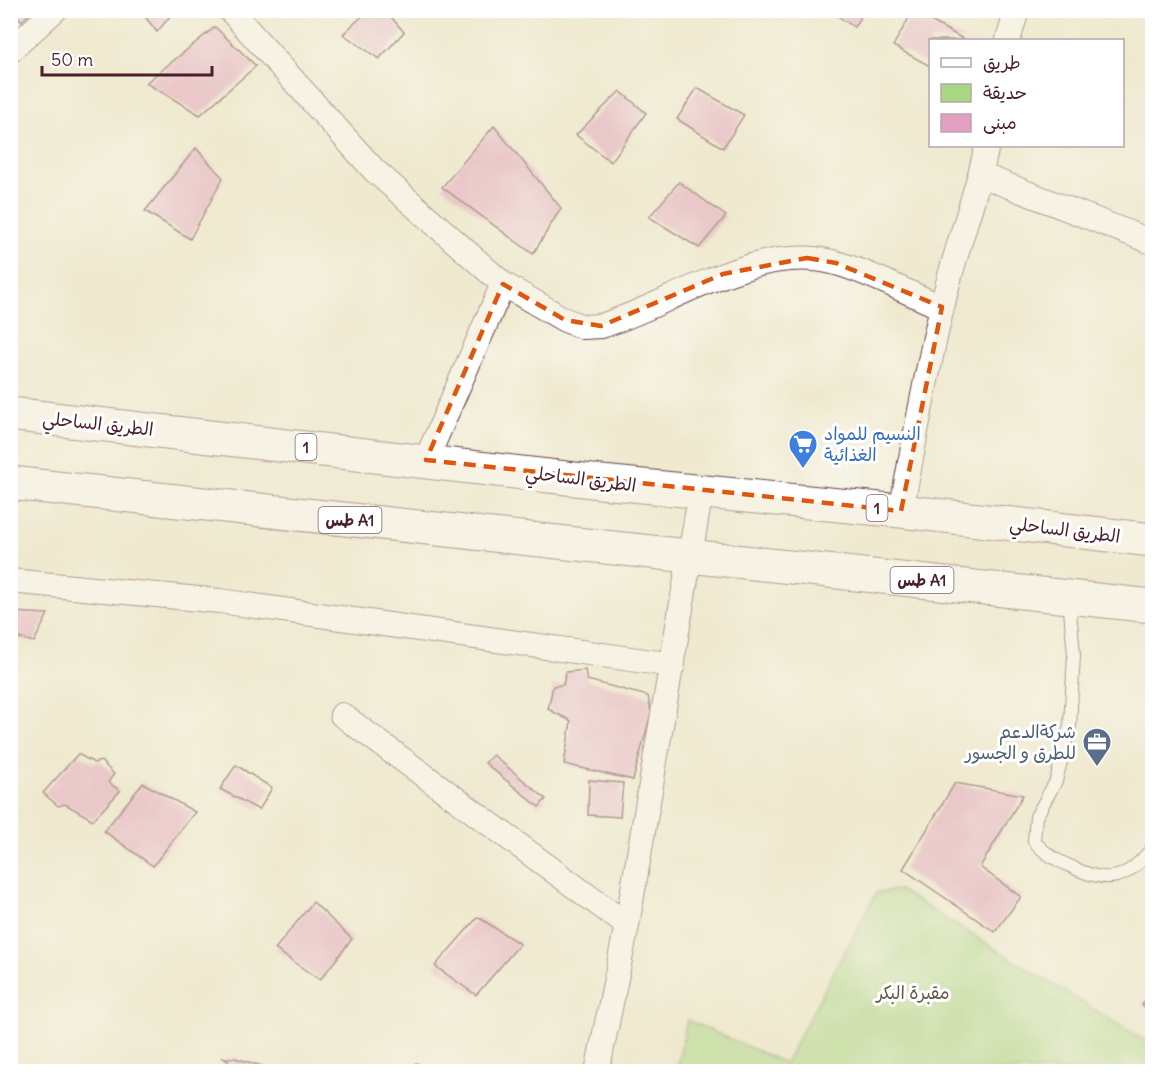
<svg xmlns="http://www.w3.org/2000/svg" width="1163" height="1082" viewBox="0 0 1163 1082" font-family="Delius,'Playpen Sans Arabic',sans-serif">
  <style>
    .green { fill: #a8d784; stroke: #797b58; stroke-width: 1.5 }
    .building { fill: #e4a0c2 }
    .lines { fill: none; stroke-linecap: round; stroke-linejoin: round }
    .service-casing { stroke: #633d44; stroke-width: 14 }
    .minor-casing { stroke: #633d44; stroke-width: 26 }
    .trunk-casing { stroke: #633d44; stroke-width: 35 }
    .service { stroke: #fff; stroke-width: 12 }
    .minor { stroke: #fff; stroke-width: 24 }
    .trunk { stroke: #fff; stroke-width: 33 }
    .marked { fill: none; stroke: #e0560e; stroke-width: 4.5; stroke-dasharray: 12 8; stroke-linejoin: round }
    .labels { text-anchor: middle; stroke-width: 6; stroke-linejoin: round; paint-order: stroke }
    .shield { fill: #fff; stroke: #80626b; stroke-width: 1.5 }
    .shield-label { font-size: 16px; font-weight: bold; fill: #4a1f2b }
    .street-label { font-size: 18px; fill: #4a1f2b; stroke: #fff }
    .shop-label { font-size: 18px; fill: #366cbe; stroke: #fff; text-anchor: start }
    .service-label { font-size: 18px; fill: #4e5e75; stroke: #fff; text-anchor: end }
    .park-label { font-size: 18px; fill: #665646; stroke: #fff }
  </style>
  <rect width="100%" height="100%" fill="#fff"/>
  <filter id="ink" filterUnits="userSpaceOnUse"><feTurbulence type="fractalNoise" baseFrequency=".0167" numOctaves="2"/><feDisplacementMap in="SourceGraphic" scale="12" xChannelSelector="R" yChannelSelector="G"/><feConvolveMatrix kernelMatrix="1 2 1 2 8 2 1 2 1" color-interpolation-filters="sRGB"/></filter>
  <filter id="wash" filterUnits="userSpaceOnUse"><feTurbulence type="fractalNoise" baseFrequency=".008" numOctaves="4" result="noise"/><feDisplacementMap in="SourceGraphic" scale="24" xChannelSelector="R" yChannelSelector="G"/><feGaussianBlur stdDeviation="1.35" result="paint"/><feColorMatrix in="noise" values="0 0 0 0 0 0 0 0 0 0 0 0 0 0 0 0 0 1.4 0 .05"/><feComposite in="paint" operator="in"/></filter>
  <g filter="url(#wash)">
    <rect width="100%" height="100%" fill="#efe9cf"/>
    <path class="green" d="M899,890L1152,1045V1071H676L687,1020L785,1063L877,892Z"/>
    <g id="blocks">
      <path class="building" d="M12,10H33L22,21Z
        M140,10H175L157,32Z
        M369,10H385L404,32L379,59L343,34Z
        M829,10H865L854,27Z
        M913,11L965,40H930V66L893,46Z
        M215,27L256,66L200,115L146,83Z
        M697,88L744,115L723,148L677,119Z
        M620,91L646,113L611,162L576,135Z
        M494,126L561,208L533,254L442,187Z
        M196,148L223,178L190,239L145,211Z
        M679,182L726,216L699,248L649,217Z
        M10,612L48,614L34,642L10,636Z
        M585,670L587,680L648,696L651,713L633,780L564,764L571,721L548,709L553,686L563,685L566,672Z
        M78,754L94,763L101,761L114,774L108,782L120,791L93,820L65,804L58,806L43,793Z
        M493,755L546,799L539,807L485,763Z
        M236,765L272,788L259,810L220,789Z
        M589,780L623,783L620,817L588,815Z
        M143,783L195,812L153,866L104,831Z
        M955,783L1023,795L980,867L1021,897L995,932L903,869Z
        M313,902L352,939L320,980L275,949Z
        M478,917L520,944L476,995L435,966Z
        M1152,989V1013L1142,1005Z
        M223,1058H235L281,1072H244Z
        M416,1063L437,1071V1072H410Z"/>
    </g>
  </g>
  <g filter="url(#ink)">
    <use href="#blocks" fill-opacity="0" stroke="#633d44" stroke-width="1.5"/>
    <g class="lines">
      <g class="service-casing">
        <path id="service" d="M1069,599L1074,655L1070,726L1056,781L1036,817L1034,841C1045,854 1056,860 1072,867C1108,885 1127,880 1152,848"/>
      </g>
      <g class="minor-casing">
        <path id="minor" d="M230,10L374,170L503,284L565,320L583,327L601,326C672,304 758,241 836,263C872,273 907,293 942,307
          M1008,40L1017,10
          M10,51L55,10
          M981,175L1152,242
          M426,460L503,284
          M901,511C915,439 927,366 945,295C957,245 976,196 987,146
          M10,581L220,601L673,665
          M342,715L627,925
          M597,1072L627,925L701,491"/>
      </g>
      <g class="trunk-casing">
        <path id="trunk" d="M10,414L601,482L901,511L1152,540
          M10,483L1152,606"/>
      </g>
      <use href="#service" class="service"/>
      <use href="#minor" class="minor"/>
      <use href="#trunk" class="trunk"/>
    </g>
  </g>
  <path d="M0 0H1163V1082H0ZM807,258L836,263L942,307L901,511L426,460L503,284L565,320L601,326L723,274Z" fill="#efe9cf" fill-opacity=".55" fill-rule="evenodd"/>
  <path class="marked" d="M807,258L836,263L942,307L901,511L426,460L503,284L565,320L601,326L723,274Z"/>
  <defs>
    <g id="supermarket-pin" transform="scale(1.5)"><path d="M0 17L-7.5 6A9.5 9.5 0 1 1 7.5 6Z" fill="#3f7fe0" stroke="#fff"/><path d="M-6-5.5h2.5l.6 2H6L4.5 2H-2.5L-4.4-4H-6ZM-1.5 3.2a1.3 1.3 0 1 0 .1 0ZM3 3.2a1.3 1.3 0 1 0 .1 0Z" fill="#fff"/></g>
    <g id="office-pin" transform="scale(1.5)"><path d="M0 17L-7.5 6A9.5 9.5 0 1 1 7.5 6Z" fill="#5c6f8a" stroke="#fff"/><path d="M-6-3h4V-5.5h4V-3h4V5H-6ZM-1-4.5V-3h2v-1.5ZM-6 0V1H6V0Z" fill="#fff"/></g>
  </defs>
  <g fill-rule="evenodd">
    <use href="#supermarket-pin" x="803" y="444"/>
    <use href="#office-pin" x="1097" y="742"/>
  </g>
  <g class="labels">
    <g class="shield">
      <rect x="295.5" y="434" width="21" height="26" rx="4.5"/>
      <rect x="866.5" y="495" width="21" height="26" rx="4.5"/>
      <rect x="318.5" y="507" width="63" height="26" rx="4.5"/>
      <rect x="890.5" y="567" width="63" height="26" rx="4.5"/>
    </g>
    <g class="shield-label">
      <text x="306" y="453">1</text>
      <text x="877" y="514">1</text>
      <text x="350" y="526">طس A1</text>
      <text x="922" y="586">طس A1</text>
    </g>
    <g class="street-label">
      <text transform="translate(98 424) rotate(6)" y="6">الطريق الساحلي</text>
      <text transform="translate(581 479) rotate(7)" y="6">الطريق الساحلي</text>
      <text transform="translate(1065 530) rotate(7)" y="6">الطريق الساحلي</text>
    </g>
    <g class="shop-label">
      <text x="824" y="440">النسيم للمواد<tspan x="824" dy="21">الغذائية</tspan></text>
    </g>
    <g class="service-label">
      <text x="1076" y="738">شركةالدعم<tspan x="1076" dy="21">للطرق و الجسور</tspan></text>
    </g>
    <g class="park-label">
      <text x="913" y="999">مقبرة البكر</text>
    </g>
  </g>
  <rect width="1163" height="1082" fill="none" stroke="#fff" stroke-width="36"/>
  <rect x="929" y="39" width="195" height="108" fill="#ffffff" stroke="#b7a5aa" stroke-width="1.5"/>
  <rect x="941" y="58" width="30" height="9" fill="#ffffff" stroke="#b7a5aa" stroke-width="1.5"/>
  <text x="983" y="69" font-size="18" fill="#4a1f2b">طريق</text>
  <rect x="941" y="84" width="30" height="18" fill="#a8d784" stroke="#b7a5aa" stroke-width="1.5"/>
  <text x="983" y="99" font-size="18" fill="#4a1f2b">حديقة</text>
  <rect x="941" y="114" width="30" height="18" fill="#e4a0c2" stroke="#b7a5aa" stroke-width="1.5"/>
  <text x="983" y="129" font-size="18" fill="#4a1f2b">مبنى</text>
  <path d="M42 66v9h170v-9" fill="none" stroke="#4a1f2b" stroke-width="3"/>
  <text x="51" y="66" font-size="18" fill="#4a1f2b" stroke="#ffffff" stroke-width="4.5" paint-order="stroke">50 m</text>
</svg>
